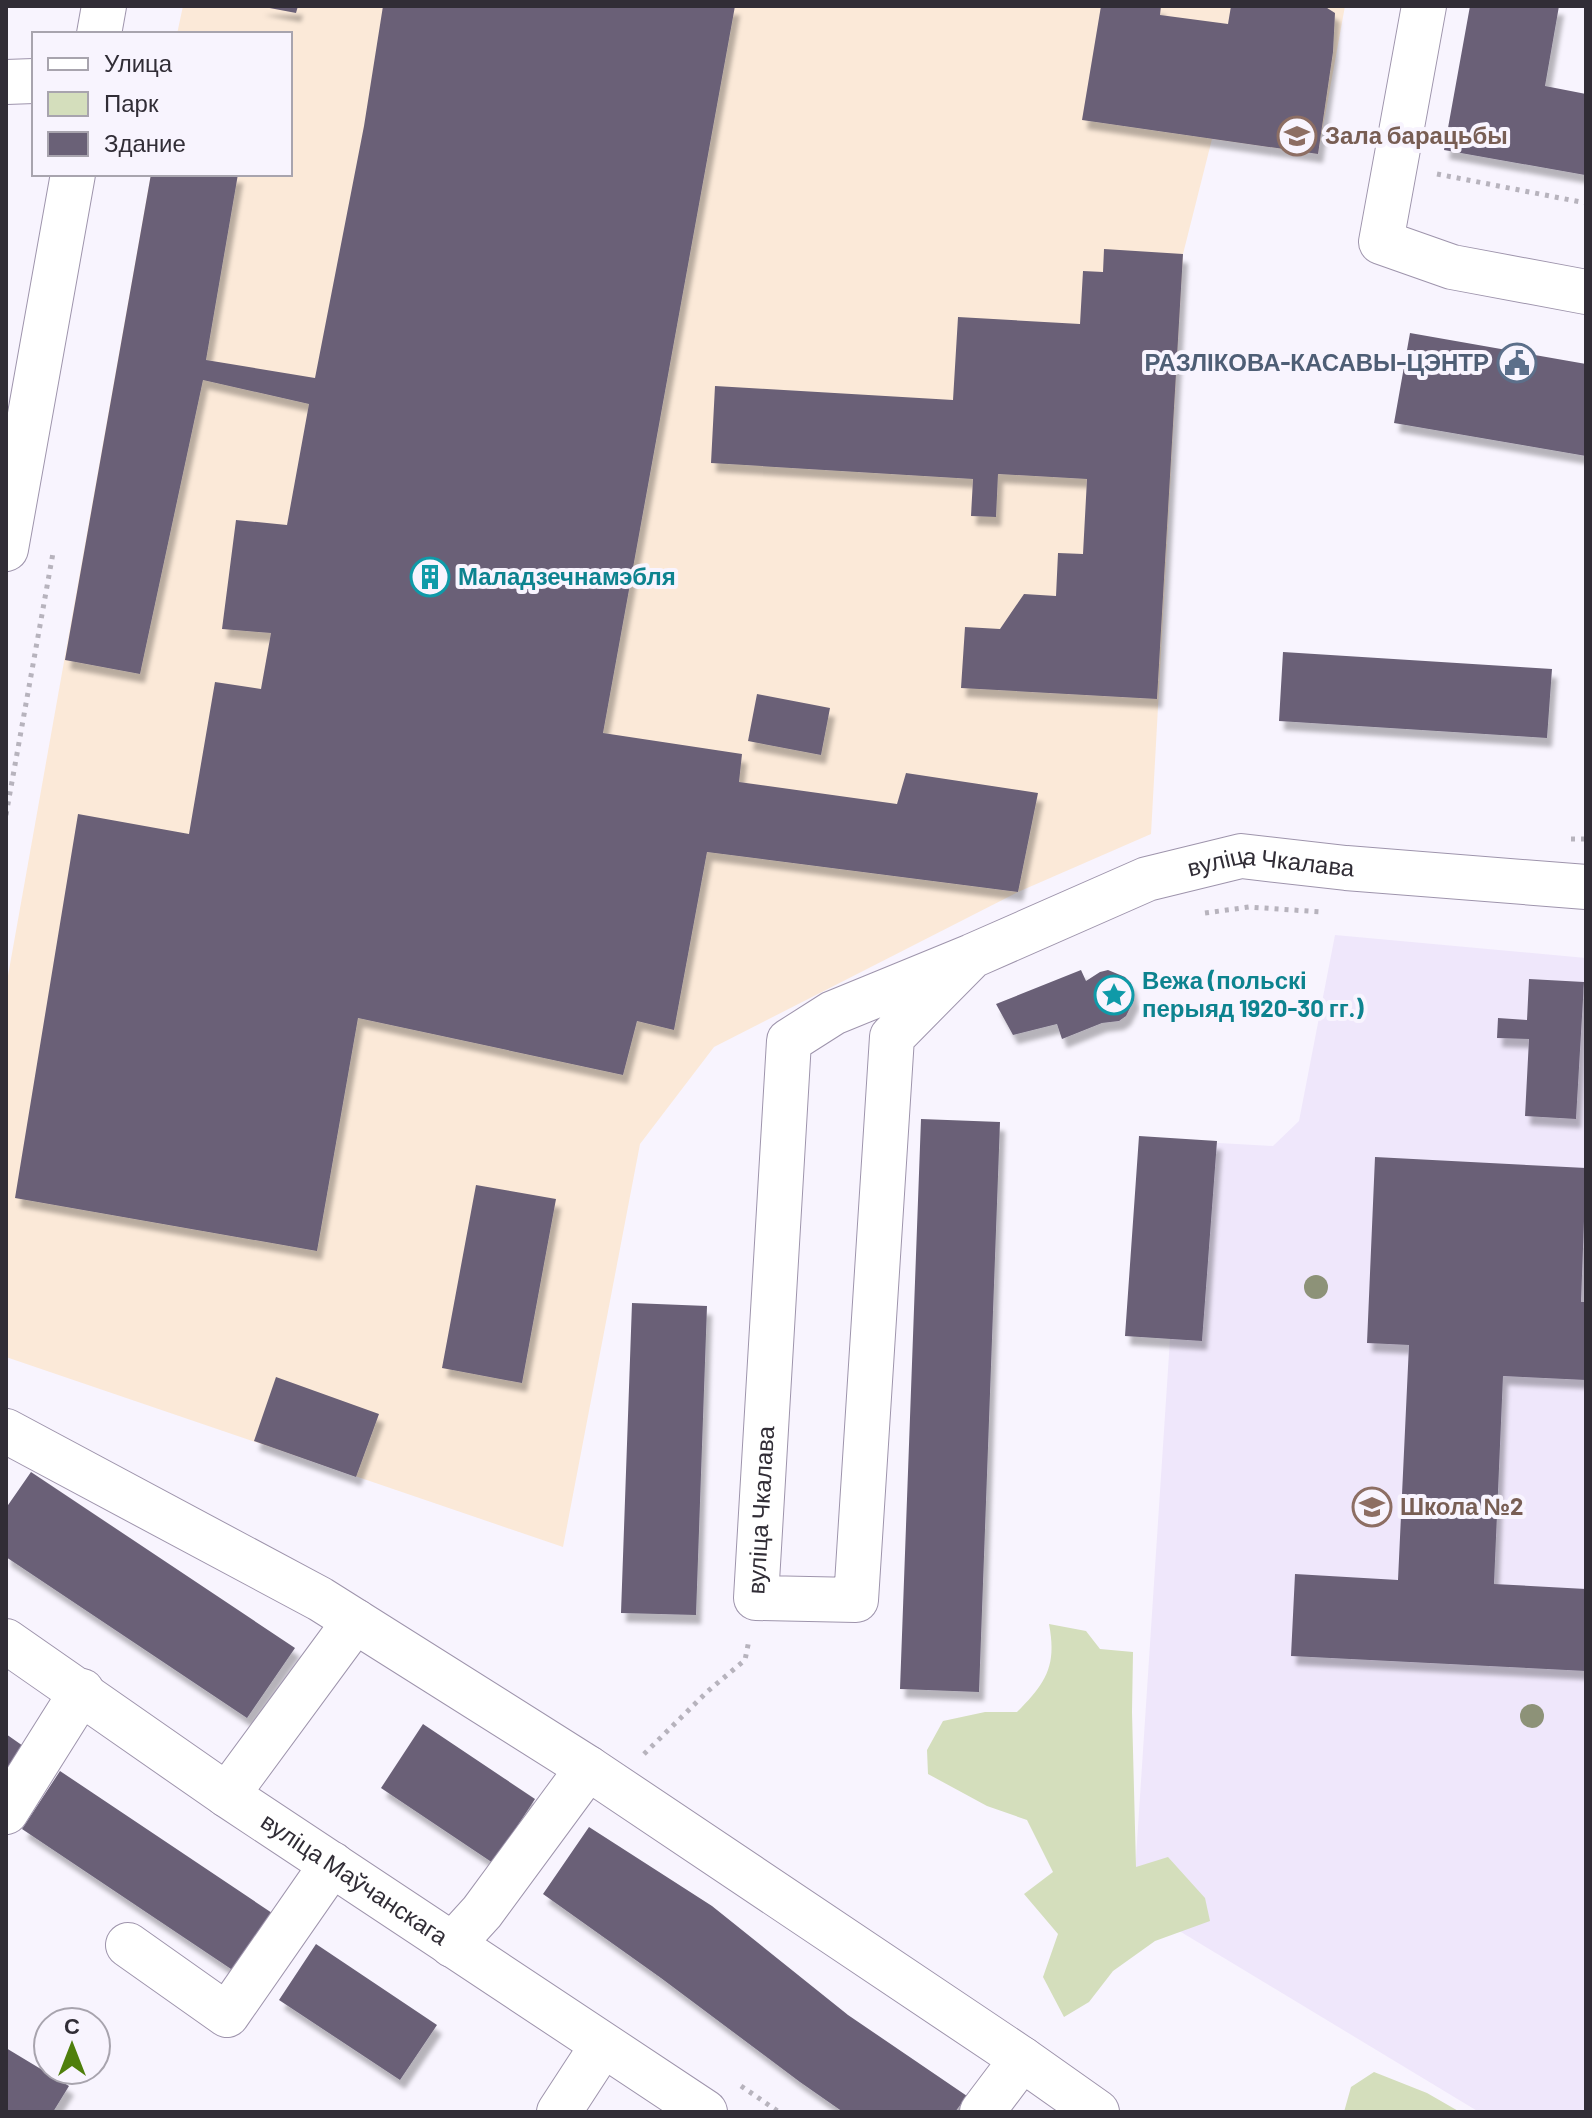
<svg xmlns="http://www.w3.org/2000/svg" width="1592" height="2118" viewBox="0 0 1592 2118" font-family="Barlow,sans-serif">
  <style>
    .industrial { fill: #fbe9d8 }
    .built { fill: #efe7fb }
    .green { fill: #d4debc }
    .building { fill: #6a6177; filter: url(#shadow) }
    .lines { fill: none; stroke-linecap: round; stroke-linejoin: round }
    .minor-casing { stroke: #9e94ac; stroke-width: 46 }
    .path { stroke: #b7b3bd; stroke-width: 5; stroke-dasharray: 4 6; stroke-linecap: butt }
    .minor { stroke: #fff; stroke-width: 44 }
    .tree { fill: #8d9278 }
    .labels { text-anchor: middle; stroke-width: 8; stroke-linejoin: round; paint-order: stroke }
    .education-label { font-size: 24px; font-weight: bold; fill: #785e54; stroke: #f8f4fe; text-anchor: start }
    .service-label { font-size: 24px; font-weight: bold; fill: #4e5e75; stroke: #f8f4fe; text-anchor: end }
    .culture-label { font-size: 24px; font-weight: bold; fill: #0d838f; stroke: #f8f4fe; text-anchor: start }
    .street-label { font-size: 24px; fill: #312d36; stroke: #f8f4fe }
  </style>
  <defs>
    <filter id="shadow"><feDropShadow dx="5" dy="9" stdDeviation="2" flood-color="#0004"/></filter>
  </defs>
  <rect width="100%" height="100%" fill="#f8f4fe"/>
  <path class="industrial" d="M183,6H1345L1318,154L1212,139L1183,254L1151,834L1018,892L714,1047L640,1144L563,1547L6,1357V987L151,174H290V34H177Z"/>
  <path class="built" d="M1335,935L1586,958V2112H1479L1133,1903L1183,1141L1273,1146L1299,1121Z"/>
  <path class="green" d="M1049,1624L1086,1631L1100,1649L1133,1652L1132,1712L1136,1867L1168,1857L1205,1898L1210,1921L1155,1941L1113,1971L1089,2002L1064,2017L1043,1977L1058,1934L1024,1894L1053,1872L1027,1820L987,1806L928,1774L927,1750L943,1721L985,1712H1017C1046,1683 1057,1666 1049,1624Z
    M1374,2072L1427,2093L1460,2112H1344L1351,2087Z"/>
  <path class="building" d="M259,6H298L296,13Z
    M383,6H735L603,733L742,754L739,782L897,804L906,773L1038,793L1018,892L707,852L674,1030L637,1021L623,1075L358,1018L317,1251L15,1198L78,814L189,834L215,682L261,689L271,633L222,629L236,520L287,525L309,404L203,380L140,674L65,660L151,174H238L206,360L315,378L364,126Z
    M1101,6H1161L1160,15L1228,24L1231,6H1324L1335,13L1333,52L1318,154L1082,120Z
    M1470,6H1559L1545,86L1586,94L1585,175L1444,150Z
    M1104,249L1183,254L1157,699L961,688L965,627L1000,629L1024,594L1056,596L1058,553L1083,554L1087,479L998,474L996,517L971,516L973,479L711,463L715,386L953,400L958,317L1080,324L1083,271L1103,272Z
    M1410,333L1586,364V456L1394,423Z
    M1283,652L1552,669L1547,738L1279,721Z
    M757,694L830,708L821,755L748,741Z
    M1081,970L1086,981L1100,972L1108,970L1125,977L1131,983L1134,1000L1126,1016L1119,1021L1102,1023L1062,1039L1057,1024L1013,1035L996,1004Z
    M1529,979L1584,982L1576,1119L1525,1116L1529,1039L1497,1038L1498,1018L1527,1020Z
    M921,1119L1000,1122L979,1692L900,1689Z
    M1139,1136L1217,1141L1202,1341L1125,1336Z
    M1375,1157L1586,1168L1581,1302H1586V1380L1503,1376L1494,1584L1586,1589V1671L1291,1656L1295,1574L1398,1580L1409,1345L1367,1343Z
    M476,1185L556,1199L522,1383L442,1368Z
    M632,1303L707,1306L696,1615L621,1613Z
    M276,1377L379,1414L356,1477L254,1441Z
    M31,1472L295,1648L247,1718L6,1557V1508Z
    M423,1724L535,1799L493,1863L381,1788Z
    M6,1734L33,1753L6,1794Z
    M60,1771L275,1915L237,1973L22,1829Z
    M589,1827L712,1906L848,2015L967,2096L955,2112H843L800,2082L661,1978L543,1894Z
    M316,1944L437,2025L400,2080L279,2000Z
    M6,2048L69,2086L53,2112H6Z"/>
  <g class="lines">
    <g class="minor-casing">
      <g id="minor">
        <path d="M1424,6L1381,242L1452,267L1586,292"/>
        <path d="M99,34L104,6"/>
        <path d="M6,82L34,81"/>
        <path d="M6,549L73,174"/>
        <path id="s1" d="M972,956L892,1037L856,1600L756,1598L789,1041L833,1013L972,956L1147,879L1241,856L1346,868L1586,887"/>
        <path d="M6,1431L320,1599L588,1768L482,1912L452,1945"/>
        <path id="s2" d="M6,1641L227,1795L705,2112"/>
        <path d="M588,1768L1022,2059L982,2112"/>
        <path d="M227,1795L355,1621"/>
        <path d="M6,1812L82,1691"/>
        <path d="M128,1945L227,2015L332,1864"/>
        <path d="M1022,2059L1097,2112"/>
        <path d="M559,2112L602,2046"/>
      </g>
    </g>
    <path class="path" d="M1437,174L1586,203
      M6,815L53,553
      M1571,839H1586
      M1205,913L1249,907L1322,912
      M644,1754L708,1691L745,1660L749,1640
      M741,2086L779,2112"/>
    <use href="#minor" class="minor"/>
  </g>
  <g class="tree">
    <circle cx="1316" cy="1287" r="12"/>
    <circle cx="1532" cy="1716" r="12"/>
  </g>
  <defs>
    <g id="school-ring" transform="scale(2)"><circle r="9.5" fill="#f8f4fe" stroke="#8d6e63" stroke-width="1.5"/><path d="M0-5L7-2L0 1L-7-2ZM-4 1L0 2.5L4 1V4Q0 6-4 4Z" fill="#8d6e63"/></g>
    <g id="civic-ring" transform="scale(2)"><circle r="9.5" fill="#f8f4fe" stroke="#5c6f8a" stroke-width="1.5"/><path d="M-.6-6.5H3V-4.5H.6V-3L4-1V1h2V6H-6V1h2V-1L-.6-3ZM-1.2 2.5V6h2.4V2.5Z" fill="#5c6f8a"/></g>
    <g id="building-ring" transform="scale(2)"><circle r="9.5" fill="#f8f4fe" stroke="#0f9aa8" stroke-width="1.5"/><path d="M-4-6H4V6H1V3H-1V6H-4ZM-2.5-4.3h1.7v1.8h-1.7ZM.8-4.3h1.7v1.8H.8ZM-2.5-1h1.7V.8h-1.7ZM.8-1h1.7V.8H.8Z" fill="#0f9aa8"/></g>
    <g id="sight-ring" transform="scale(2)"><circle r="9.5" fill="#f8f4fe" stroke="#0f9aa8" stroke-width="1.5"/><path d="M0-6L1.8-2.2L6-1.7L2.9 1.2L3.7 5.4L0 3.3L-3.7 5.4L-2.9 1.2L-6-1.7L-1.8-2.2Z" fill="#0f9aa8"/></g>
  </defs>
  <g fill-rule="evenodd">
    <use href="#school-ring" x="1297" y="136"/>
    <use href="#civic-ring" x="1517" y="363"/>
    <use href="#building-ring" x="430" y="577"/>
    <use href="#sight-ring" x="1114" y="995"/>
    <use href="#school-ring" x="1372" y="1507"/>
  </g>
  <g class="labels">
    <g class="education-label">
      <text x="1325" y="144">Зала барацьбы</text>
      <text x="1400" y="1515">Школа №2</text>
    </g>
    <g class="service-label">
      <text x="1489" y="371">РАЗЛІКОВА-КАСАВЫ-ЦЭНТР</text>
    </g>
    <g class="culture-label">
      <text x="458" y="585">Маладзечнамэбля</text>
      <text x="1142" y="989">Вежа (польскі<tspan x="1142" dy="28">перыяд 1920-30 гг.)</tspan></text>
    </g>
    <g class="street-label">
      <text dy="8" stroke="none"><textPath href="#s1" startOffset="1856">вуліца Чкалава</textPath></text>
      <text dy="8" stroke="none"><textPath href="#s1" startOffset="866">вуліца Чкалава</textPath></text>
      <text dy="8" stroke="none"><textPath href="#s2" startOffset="422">вуліца Маўчанскага</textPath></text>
    </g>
  </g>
  <rect width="1592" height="2118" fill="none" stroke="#312d36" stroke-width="16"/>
  <rect x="32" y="32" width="260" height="144" fill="#f8f4fe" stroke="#a8a4ae" stroke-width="2"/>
  <rect x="48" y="58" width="40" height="12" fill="#ffffff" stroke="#a8a4ae" stroke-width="2"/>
  <text x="104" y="72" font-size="24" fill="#312d36">Улица</text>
  <rect x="48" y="92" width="40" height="24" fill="#d4debc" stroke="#a8a4ae" stroke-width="2"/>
  <text x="104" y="112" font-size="24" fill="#312d36">Парк</text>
  <rect x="48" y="132" width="40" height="24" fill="#6a6177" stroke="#a8a4ae" stroke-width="2"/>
  <text x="104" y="152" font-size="24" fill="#312d36">Здание</text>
  <g transform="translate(72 2046)"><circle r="38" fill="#f8f4fe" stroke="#a8a4ae" stroke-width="2"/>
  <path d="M0-6L14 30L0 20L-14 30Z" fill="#4f7f0c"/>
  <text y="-12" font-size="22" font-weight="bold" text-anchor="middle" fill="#312d36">С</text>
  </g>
</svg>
